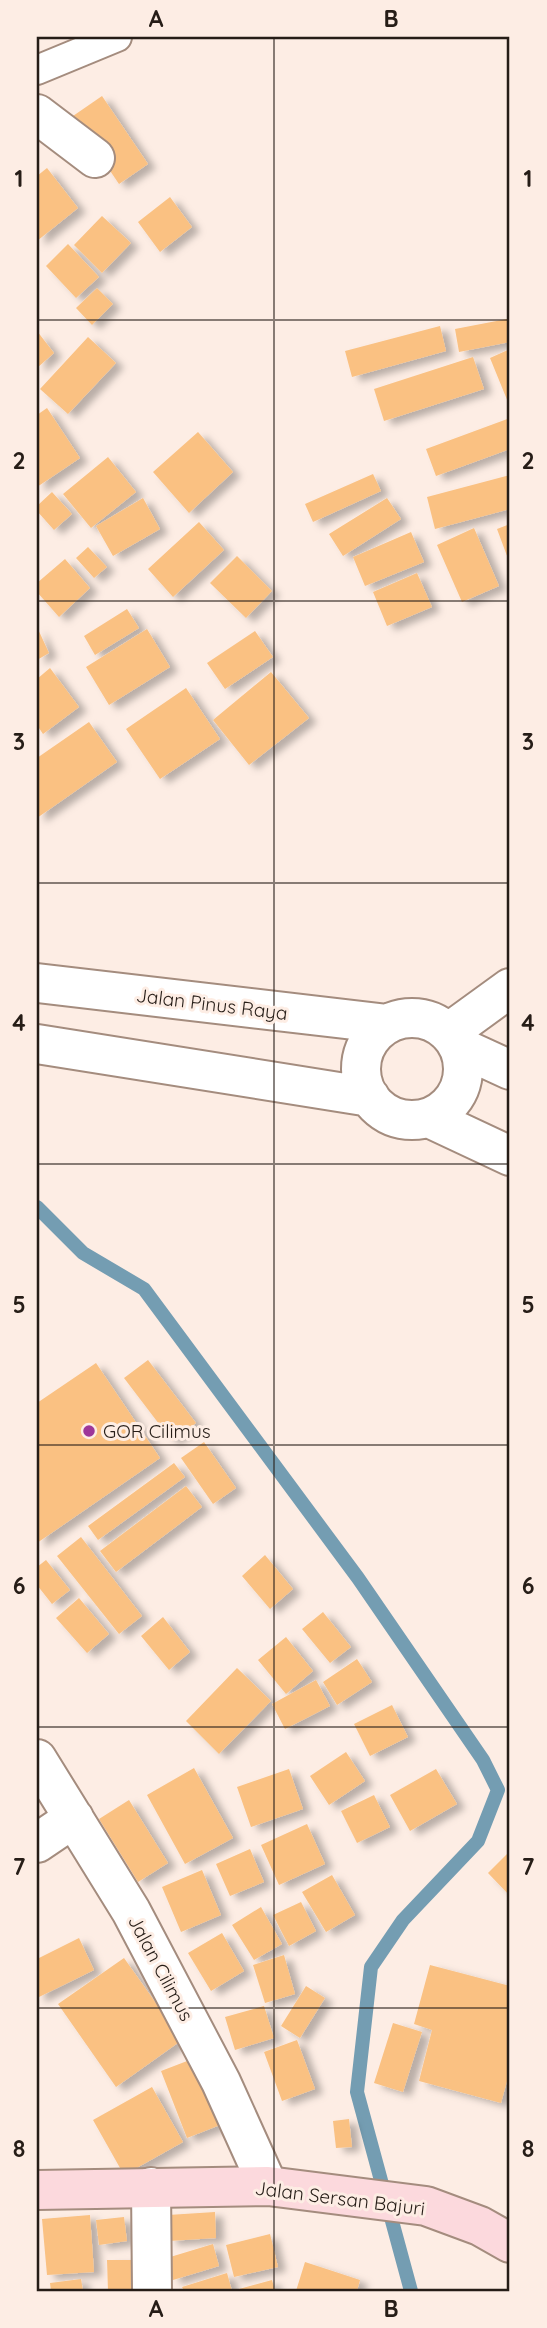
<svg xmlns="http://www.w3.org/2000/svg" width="547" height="2328" viewBox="0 0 547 2328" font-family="Quicksand,sans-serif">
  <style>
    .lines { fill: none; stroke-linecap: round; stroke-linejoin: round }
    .stream { stroke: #749db2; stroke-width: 14 }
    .building { fill: #fac182; filter: url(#shadow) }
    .service-casing { stroke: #a48c7e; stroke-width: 32 }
    .minor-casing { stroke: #a48c7e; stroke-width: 42 }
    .secondary-casing { stroke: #a48c7e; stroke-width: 42 }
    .service { stroke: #fff; stroke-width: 28 }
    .minor { stroke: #fff; stroke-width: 38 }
    .secondary { stroke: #fcd9dd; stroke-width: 38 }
    .grid { fill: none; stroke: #261d17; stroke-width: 2; stroke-opacity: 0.55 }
    .poi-dot { fill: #9e3699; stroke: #fdede4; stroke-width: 2.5 }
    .labels { text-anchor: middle; stroke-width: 6; stroke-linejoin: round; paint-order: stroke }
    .street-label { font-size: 19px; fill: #261d17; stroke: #fdede4 }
    .poi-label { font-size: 19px; fill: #261d17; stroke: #fdede4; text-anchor: start }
    .neatline { fill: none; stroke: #261d17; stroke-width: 2.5 }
    .grid-label { font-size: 23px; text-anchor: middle; font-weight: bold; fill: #261d17 }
  </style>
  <defs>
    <filter id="shadow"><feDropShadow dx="8" dy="4.5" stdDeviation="3.5" flood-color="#0004"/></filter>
  </defs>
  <rect width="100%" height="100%" fill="#fdede4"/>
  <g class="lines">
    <path class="stream" d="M37,1207L83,1253L144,1289L358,1578L483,1760L498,1790L478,1841L403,1920L371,1967L357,2092L411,2291"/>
  </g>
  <path class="building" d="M102,96L148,164L119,184L73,116Z
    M47,168L78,208L37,241V176Z
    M170,197L192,227L160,252L138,222Z
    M102,216L131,243L102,273L74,245Z
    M68,244L99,277L76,298L46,266Z
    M97,288L113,304L92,325L76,308Z
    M507,319L510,342L459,352L455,329Z
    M440,326L446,351L352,377L345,351Z
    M37,331L54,353L37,368Z
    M88,337L116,363L68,414L40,389Z
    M510,349V407L490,358Z
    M473,357L484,389L384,421L374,389Z
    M47,408L80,458L37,487V415Z
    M510,418V449L436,476L426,449Z
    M198,432L233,472L189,513L153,472Z
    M108,457L136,492L91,528L63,494Z
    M373,474L381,491L313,522L305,504Z
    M510,475V509L435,529L427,497Z
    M52,492L72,514L54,530L37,511V506Z
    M143,498L160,529L113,556L96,526Z
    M387,498L401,519L343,556L329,534Z
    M199,522L224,550L173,597L148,569Z
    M510,524V564L497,529Z
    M474,528L499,586L462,602L437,545Z
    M411,532L424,562L365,586L353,557Z
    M88,547L107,567L94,578L76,558Z
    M237,556L272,591L246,618L210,583Z
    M65,559L90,588L59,617L37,592V583Z
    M417,573L432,607L387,626L373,592Z
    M127,609L139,628L95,655L84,636Z
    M37,627L49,653L37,660Z
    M147,629L170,667L109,705L86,667Z
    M255,631L273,657L225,689L207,663Z
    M50,668L79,707L43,734L37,725V679Z
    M271,672L309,718L249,765L213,720Z
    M186,688L220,739L160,779L126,729Z
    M89,722L117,762L37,818V758Z
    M148,1360L196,1423L172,1441L124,1378Z
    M96,1363L160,1458L37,1543V1403Z
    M204,1442L236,1488L213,1504L181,1458Z
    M174,1463L185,1477L98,1540L88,1526Z
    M186,1486L202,1507L116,1572L100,1551Z
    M81,1537L142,1616L119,1634L57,1556Z
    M265,1555L293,1589L270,1609L242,1576Z
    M46,1560L70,1590L52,1604L37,1585V1567Z
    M79,1598L109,1634L87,1653L56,1618Z
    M323,1612L351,1647L330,1663L302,1629Z
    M163,1617L190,1652L169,1670L141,1636Z
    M286,1637L313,1671L286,1694L258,1660Z
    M357,1659L372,1682L337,1705L323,1682Z
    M237,1668L271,1701L219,1754L186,1721Z
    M316,1680L330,1706L285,1729L272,1704Z
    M392,1705L408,1737L370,1756L354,1724Z
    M346,1752L365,1781L329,1805L310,1776Z
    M194,1768L233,1838L185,1864L147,1795Z
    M289,1769L303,1809L251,1827L237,1787Z
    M436,1769L457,1804L410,1831L390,1795Z
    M374,1795L390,1827L357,1843L341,1811Z
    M129,1800L168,1863L138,1882L99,1819Z
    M307,1824L325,1864L279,1885L261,1845Z
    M250,1849L264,1882L230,1896L216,1864Z
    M510,1851V1896L488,1873Z
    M202,1870L221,1915L181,1932L162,1887Z
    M332,1875L355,1915L326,1932L302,1892Z
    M301,1902L316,1931L289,1946L273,1915Z
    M261,1907L282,1944L254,1960L232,1925Z
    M222,1933L244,1971L211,1991L188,1953Z
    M79,1938L94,1970L37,1998V1959Z
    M284,1955L295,1994L265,2003L253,1965Z
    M124,1958L182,2040L116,2087L58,2004Z
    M430,1965L510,1986V2070L501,2103L419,2081L432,2030L414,2024Z
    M306,1986L325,1998L300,2038L281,2026Z
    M264,2006L274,2038L235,2050L225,2017Z
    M393,2023L422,2032L403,2092L374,2083Z
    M297,2040L315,2089L282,2101L264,2052Z
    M195,2058L220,2125L187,2138L161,2071Z
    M152,2087L183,2142L124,2175L93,2120Z
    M349,2119L352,2147L336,2148L333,2121Z
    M215,2212L216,2238L169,2241L168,2215Z
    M90,2215L94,2272L47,2275L42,2219Z
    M124,2217L127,2241L99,2245L96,2220Z
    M270,2234L278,2267L234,2277L226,2245Z
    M213,2244L219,2266L173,2280L167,2258Z
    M107,2260H136V2291H108Z
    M305,2262L360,2280L357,2291H296Z
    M227,2273L232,2291H184L182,2287Z
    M81,2279L83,2291H51L50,2283Z
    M272,2280L275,2291H240L239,2289Z"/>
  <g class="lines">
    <g class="service-casing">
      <path id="service" d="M37,70L117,37"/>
    </g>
    <g class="minor-casing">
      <path id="minor" d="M37,114L95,158
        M37,983L388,1024
        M361 1069a51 51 0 1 1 102 0a51 51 0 1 1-102 0Z
        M448,1033L510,988
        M37,1044L370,1097
        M458,1046L510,1070
        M429,1118L510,1156
        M37,1759L131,1911L221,2082L268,2186
        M37,1843L74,1818
        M151,2187L152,2291"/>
    </g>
    <g class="secondary-casing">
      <path id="secondary" d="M37,2190L268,2186L426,2206L480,2226L510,2243"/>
    </g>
    <use href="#service" class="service"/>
    <use href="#minor" class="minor"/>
    <use href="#secondary" class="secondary"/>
  </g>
  <path class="grid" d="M274,37V2291M37,320H510M37,601H510M37,883H510M37,1164H510M37,1445H510M37,1727H510M37,2008H510"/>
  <circle class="poi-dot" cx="89" cy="1431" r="7"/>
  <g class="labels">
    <g class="street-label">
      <text transform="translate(212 1004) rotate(7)" y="7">Jalan Pinus Raya</text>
      <text transform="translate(161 1968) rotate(62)" y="7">Jalan Cilimus</text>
      <text transform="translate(340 2198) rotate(7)" y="7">Jalan Sersan Bajuri</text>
    </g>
    <g class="poi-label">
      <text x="103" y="1438">GOR Cilimus</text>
    </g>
  </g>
  <rect width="547" height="2328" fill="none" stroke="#fdede4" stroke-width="77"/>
  <rect x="38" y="38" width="470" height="2252" class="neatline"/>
  <g class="grid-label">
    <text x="156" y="27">A</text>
    <text x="391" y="27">B</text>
    <text x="19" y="187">1</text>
    <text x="528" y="187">1</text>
    <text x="19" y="469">2</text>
    <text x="528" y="469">2</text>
    <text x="19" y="750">3</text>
    <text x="528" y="750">3</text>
    <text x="19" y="1031">4</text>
    <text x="528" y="1031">4</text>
    <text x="19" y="1313">5</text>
    <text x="528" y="1313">5</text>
    <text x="19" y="1594">6</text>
    <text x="528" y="1594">6</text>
    <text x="19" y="1875">7</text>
    <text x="528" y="1875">7</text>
    <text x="19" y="2157">8</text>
    <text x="528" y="2157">8</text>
    <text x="156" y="2317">A</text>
    <text x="391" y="2317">B</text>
  </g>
</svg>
